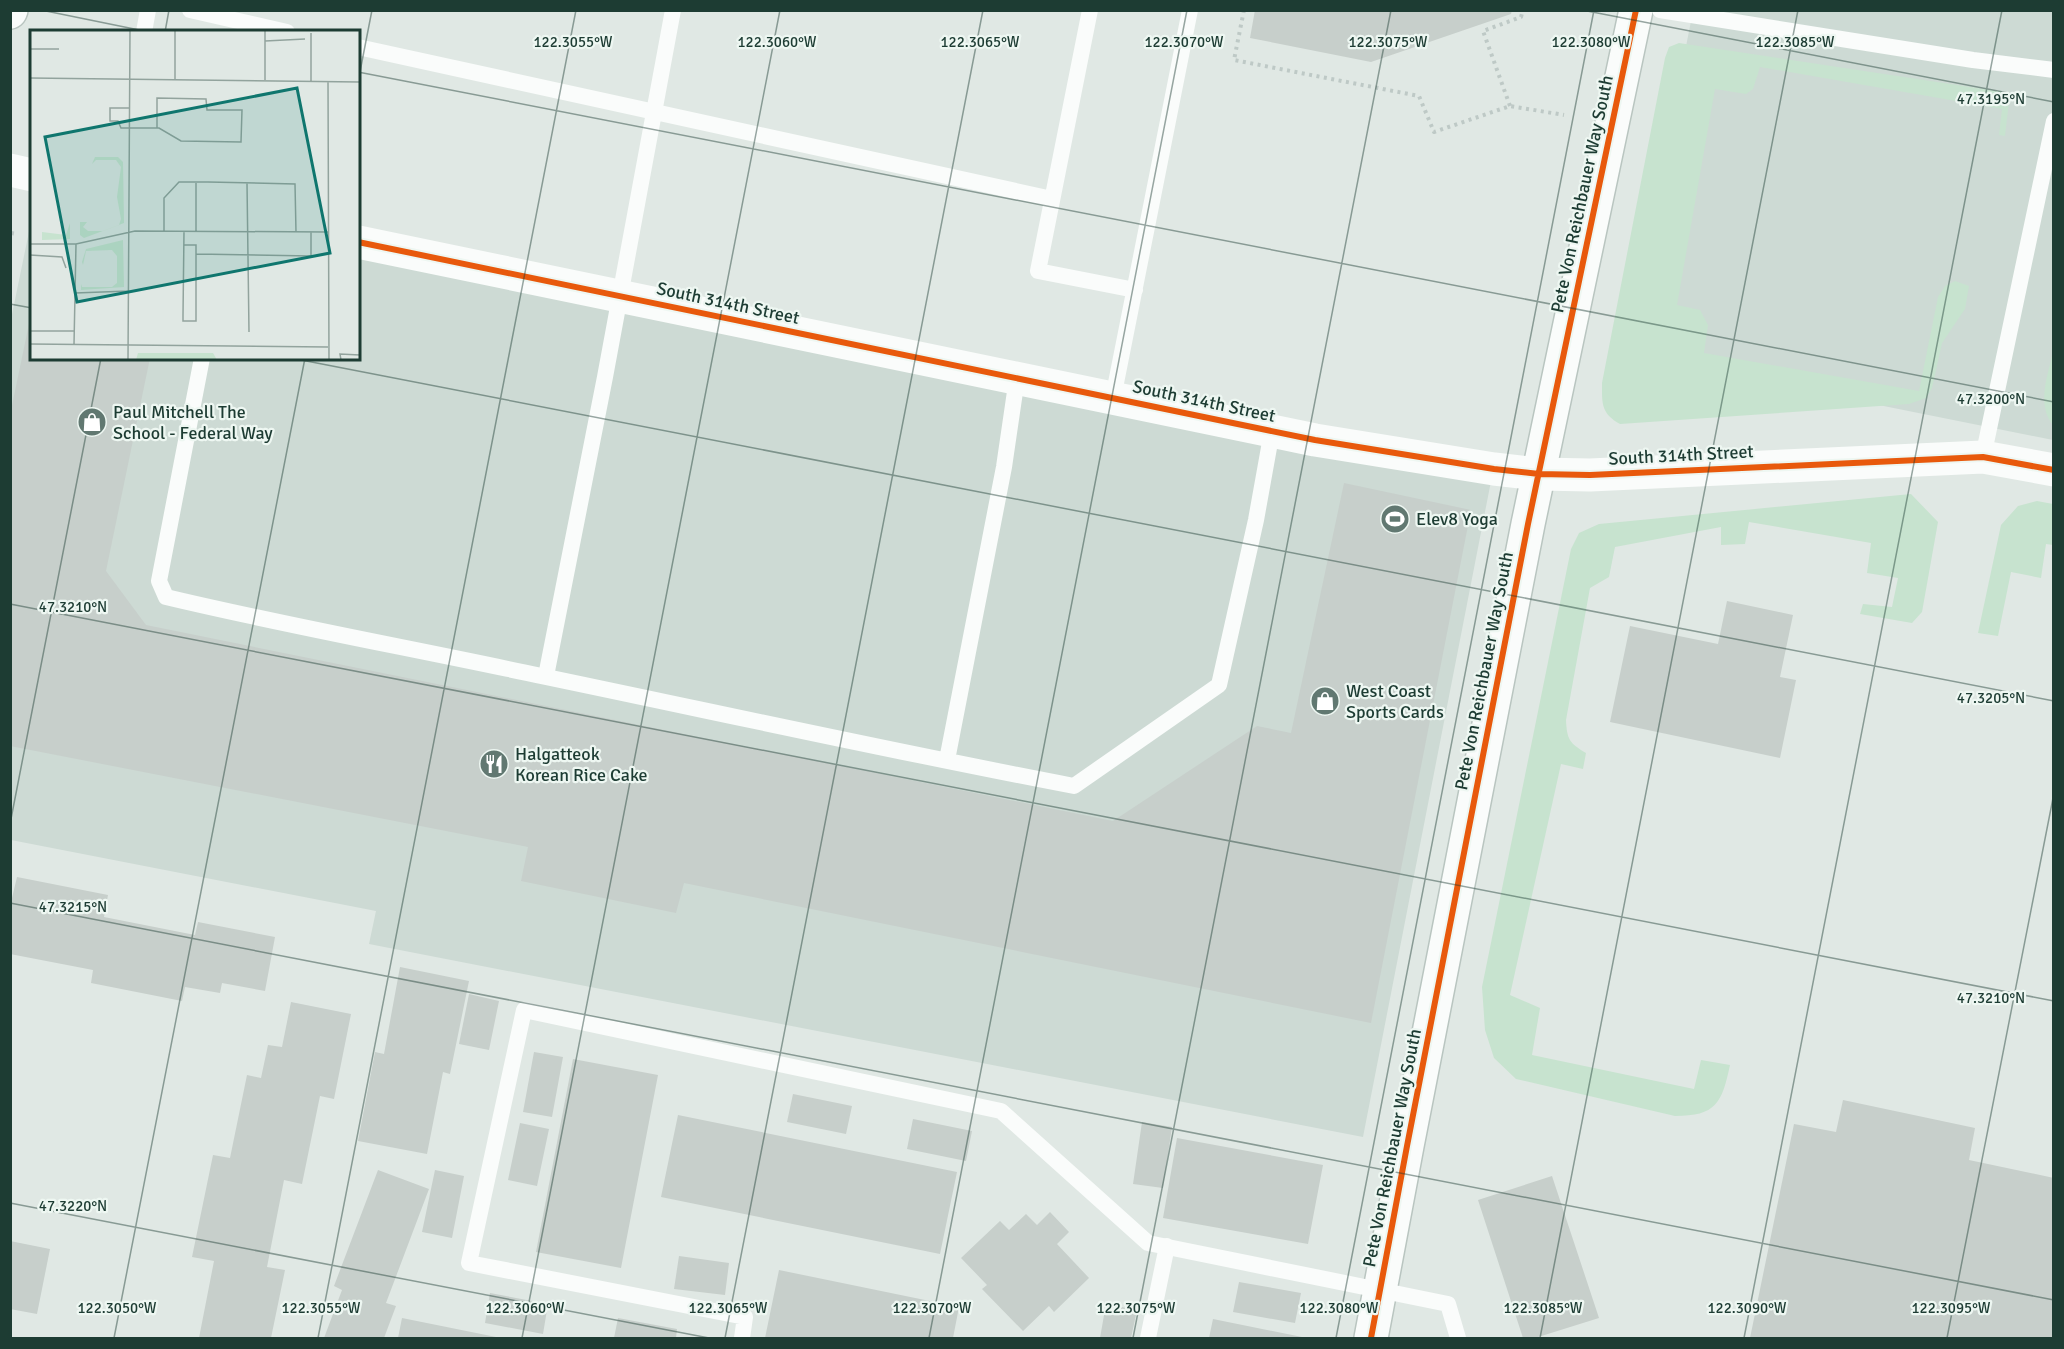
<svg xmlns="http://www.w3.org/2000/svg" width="2064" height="1349" viewBox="0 0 2064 1349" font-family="Signika,sans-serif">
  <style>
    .built { fill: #cddad4 }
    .green { fill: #c7e3cf }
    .building { fill: #c7cfcb }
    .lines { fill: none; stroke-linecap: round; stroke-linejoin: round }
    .secondary-casing { stroke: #b9c5c0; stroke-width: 36 }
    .path { stroke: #bec9c6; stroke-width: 4; stroke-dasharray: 3 4.5; stroke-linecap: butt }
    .lane { stroke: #fafcfb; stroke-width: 16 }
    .street { stroke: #fafcfb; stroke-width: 33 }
    .secondary { stroke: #fafcfb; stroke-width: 33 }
    .cycleway-casing { stroke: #eef7f2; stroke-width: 10 }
    .cycleway { stroke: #e8590c; stroke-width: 6 }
    .ticks { fill: none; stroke: #1d3c33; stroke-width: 1.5; stroke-opacity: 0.45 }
    .labels { text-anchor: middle; stroke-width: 4.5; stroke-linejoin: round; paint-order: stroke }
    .street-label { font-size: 18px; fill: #1d3c33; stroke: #eef7f2 }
    .poi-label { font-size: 18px; fill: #1d3c33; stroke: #eef7f2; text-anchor: start }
    .inset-road { fill: none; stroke: #92a39d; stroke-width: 1.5 }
    .view { fill: #0f766e; fill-opacity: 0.15; stroke: #0f766e; stroke-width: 3 }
    .inset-edge { fill: none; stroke: #1d3c33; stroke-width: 3 }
    .ticks-label { font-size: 15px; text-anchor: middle; fill: #1d3c33; stroke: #eef7f2; stroke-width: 4.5; stroke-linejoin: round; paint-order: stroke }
  </style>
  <rect width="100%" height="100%" fill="#e0e8e4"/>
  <path class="built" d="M1693,11H2053V440L1625,354Z
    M31,222L32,358H358L359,242L1492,476L1363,1137L369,944L376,911L11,840L10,324Z"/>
  <path class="green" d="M1679,43L2010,93L2005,136L1999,135L2002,109L1760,67L1753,89L1746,94L1715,89L1677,305L1700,310L1708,325L1704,353L1919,391L1938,297L1945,286L1955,281L1969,286L1965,309L1942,343L1932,388L1926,398L1909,404L1620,424C1601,413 1602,404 1602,383L1665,58L1669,47Z
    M2053,351V425C2036,404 2048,376 2053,351Z
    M1911,494L1938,522L1922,612L1912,623L1860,614L1863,604L1892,607L1898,578L1867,573L1871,543L1749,522L1745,544L1721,545V527L1615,547L1609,577L1590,588L1566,720C1567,739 1569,743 1586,753L1583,769L1561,764L1510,995L1540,1008L1532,1055L1694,1089L1701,1060L1730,1065C1722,1103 1716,1116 1675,1116L1516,1079L1494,1058L1485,1030L1482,987L1571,549L1579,533L1599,524Z
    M2037,501L2053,504V545L2046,544L2041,578L2011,572L1998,636L1978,633L2001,525L2018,506Z"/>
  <path class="building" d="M1255,10H1512L1511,14L1371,62L1250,38Z
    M30,319L32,358H150L106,571L146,625L1113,821L1257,726L1291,733L1344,483L1471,510L1371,1023L684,883L676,913L521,881L528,847L10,746V415Z
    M1727,601L1793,615L1780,677L1796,680L1780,758L1610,722L1630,626L1718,644Z
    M17,877L108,895L104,917L195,935L198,922L275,937L265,991L222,983L220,993L185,987L182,1001L91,983L93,970L10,954V898H12Z
    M400,967L469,981L450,1074L443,1072L427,1154L358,1141L375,1052L384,1054Z
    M469,994L499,1001L489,1050L459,1044Z
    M291,1002L351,1014L334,1099L320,1096L302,1184L284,1180L267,1267L285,1270L271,1338H199L214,1261L192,1257L213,1155L230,1158L247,1075L261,1078L268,1045L282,1047Z
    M534,1052L563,1057L552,1117L523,1112Z
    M573,1059L658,1075L621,1268L536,1252Z
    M793,1094L852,1106L846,1134L787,1122Z
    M1843,1100L1975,1128L1969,1160L2054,1178V1338H1750L1794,1124L1836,1132Z
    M678,1115L957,1172L940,1254L661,1197Z
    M913,1119L972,1131L966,1161L907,1149Z
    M1142,1122L1172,1127L1163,1188L1133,1184Z
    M520,1123L549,1129L537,1186L508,1180Z
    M1177,1138L1323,1165L1308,1244L1163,1218Z
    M378,1170L429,1189L386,1303L396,1306L384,1338H324L342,1290L334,1286Z
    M435,1170L464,1176L452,1238L422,1232Z
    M1552,1176L1599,1318L1535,1338H1523L1478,1200Z
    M1050,1212L1069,1232L1057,1244L1089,1278L1054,1312L1049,1306L1023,1331L982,1289L987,1285L961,1258L1000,1221L1009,1230L1026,1214L1037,1225Z
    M10,1241L50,1249L37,1314L10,1309Z
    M679,1256L729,1263L725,1295L674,1289Z
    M779,1270L959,1307L953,1338H765Z
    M1239,1282L1301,1293L1295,1323L1233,1312Z
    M490,1293L548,1304L543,1334L485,1323Z
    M1106,1304L1137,1310L1131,1338H1100Z
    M402,1318L496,1337V1338H398Z
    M618,1318L677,1329L676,1338H614Z
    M1213,1319L1302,1337V1338H1209Z"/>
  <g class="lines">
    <g class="secondary-casing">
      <path id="secondary" d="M10,12L11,10
        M1371,1338L1407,1146L1528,524L1636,10"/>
    </g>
    <path class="path" d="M1244,10L1234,60L1419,96L1434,132L1510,106L1564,115
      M1510,106L1483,31L1521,17L1523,10
      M11,233L17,234"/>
    <path class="lane" d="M190,10L287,32
      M1090,10L1038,271L1135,290
      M1660,10L1973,60L2054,70
      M144,32L148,10
      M358,47L1052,199
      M202,358L159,581L166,597C279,624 394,645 508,669C697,708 885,750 1074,786L1219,685L1256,520L1272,431
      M1113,398L1190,10
      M1983,457L2054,121
      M546,676L605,377L673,10
      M947,760L1004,467L1017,378
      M742,1338L745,1317L469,1263L524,1010L1001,1111L1148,1243L1448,1304L1458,1338
      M1148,1338L1167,1246"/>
    <path class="street" d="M10,170L32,175
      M358,242L1315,440L1494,469L1539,474L1590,475L1983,457L2054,470"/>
    <use href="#secondary" class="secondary"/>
    <g class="cycleway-casing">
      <path id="cycleway" d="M358,242L1315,440L1494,469L1539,474L1590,475L1983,457L2054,470
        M1371,1338L1407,1146L1528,524L1636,10"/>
    </g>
    <use href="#cycleway" class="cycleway"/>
  </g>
  <path class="ticks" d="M41,10L149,32M1582,10L2054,102M165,32L169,10M358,72L2054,402M358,82L372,10M10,304L32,308M291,358L2054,701M10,604L2054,1001M10,824L101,358M10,903L2054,1300M10,1203L709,1338M114,1338L305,358M318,1338L576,10M522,1338L780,10M725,1338L983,10M929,1338L1187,10M1133,1338L1391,10M1336,1338L1594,10M1540,1338L1798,10M1744,1338L2002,10M1947,1338L2054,793"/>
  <defs>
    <g id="shop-disc" transform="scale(1.5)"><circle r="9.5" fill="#617871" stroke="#eef7f2"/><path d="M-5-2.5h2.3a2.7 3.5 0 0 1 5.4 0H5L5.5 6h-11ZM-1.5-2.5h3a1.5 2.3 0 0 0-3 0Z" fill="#fff"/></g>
    <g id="stadium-disc" transform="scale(1.5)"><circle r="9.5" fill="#617871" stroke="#eef7f2"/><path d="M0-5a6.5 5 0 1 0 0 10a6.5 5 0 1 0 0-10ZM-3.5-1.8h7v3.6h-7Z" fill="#fff"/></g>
    <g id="restaurant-disc" transform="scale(1.5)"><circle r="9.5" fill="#617871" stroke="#eef7f2"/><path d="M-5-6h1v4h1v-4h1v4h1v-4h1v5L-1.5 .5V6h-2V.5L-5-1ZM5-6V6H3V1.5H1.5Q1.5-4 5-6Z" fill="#fff"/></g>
  </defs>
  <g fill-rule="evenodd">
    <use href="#shop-disc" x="92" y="422"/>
    <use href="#stadium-disc" x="1395" y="519"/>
    <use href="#shop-disc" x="1325" y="701"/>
    <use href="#restaurant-disc" x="494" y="764"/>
  </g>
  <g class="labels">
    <g class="street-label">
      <text transform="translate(1582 194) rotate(-78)" y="6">Pete Von Reichbauer Way South</text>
      <text transform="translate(728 303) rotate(12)" y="6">South 314th Street</text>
      <text transform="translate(1204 401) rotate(12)" y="6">South 314th Street</text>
      <text transform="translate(1681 455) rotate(-3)" y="6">South 314th Street</text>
      <text transform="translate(1484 671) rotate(-79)" y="6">Pete Von Reichbauer Way South</text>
      <text transform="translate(1392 1148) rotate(-79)" y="6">Pete Von Reichbauer Way South</text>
    </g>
    <g class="poi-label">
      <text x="113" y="418">Paul Mitchell The<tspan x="113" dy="21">School - Federal Way</tspan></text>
      <text x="1416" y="525">Elev8 Yoga</text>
      <text x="1346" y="697">West Coast<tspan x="1346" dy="21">Sports Cards</tspan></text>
      <text x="515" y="760">Halgatteok<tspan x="515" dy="21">Korean Rice Cake</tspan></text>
    </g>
  </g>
  <g transform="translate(30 30)">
    <rect width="330" height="330" fill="#e0e8e4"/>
    <path d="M65,127H88L93,132L94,193L54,208L50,205V192H57L53,197L58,201H73L89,195L91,189L87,167L91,137L86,130H66L62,134ZM40,193V209L12,210V202L36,205ZM93,210L94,257L51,260V254L52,257H82L87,253V226L82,220L56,221L53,235L52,232L56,219ZM108,323H183L187,330H106Z" fill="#c7e3cf"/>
    <path class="inset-road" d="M145,0V50M235,11L275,9M0,19H29M0,48L330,52M235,50V0M281,51V3M298,51L299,330M100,78H80V91H88L91,98H129L151,111L211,112L212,80H177L176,69L127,68V98M166,153V201M217,153L219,302M134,201V168L149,152H178L265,154L266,202M0,214H46L105,201L298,202M154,215H166V291H153V286L154,201M166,224L281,226V202M0,225L32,227L36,238M45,263L99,261M0,301H45M0,314L298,317M44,315L46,214M98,330L100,0M311,330L310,324L330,325"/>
    <path class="view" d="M267,58L300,223L47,272L15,107Z"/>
    <rect width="330" height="330" class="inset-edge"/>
  </g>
  <g class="ticks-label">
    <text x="573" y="47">122.3055°W</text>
    <text x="1795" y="47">122.3085°W</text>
    <text x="777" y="47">122.3060°W</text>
    <text x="980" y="47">122.3065°W</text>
    <text x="1184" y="47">122.3070°W</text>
    <text x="1388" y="47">122.3075°W</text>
    <text x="1591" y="47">122.3080°W</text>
    <text x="1991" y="104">47.3195°N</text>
    <text x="1991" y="404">47.3200°N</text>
    <text x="73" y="612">47.3210°N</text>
    <text x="1991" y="703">47.3205°N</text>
    <text x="73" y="912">47.3215°N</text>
    <text x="1991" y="1003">47.3210°N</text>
    <text x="73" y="1211">47.3220°N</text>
    <text x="117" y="1313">122.3050°W</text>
    <text x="321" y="1313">122.3055°W</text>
    <text x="525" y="1313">122.3060°W</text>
    <text x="728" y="1313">122.3065°W</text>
    <text x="932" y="1313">122.3070°W</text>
    <text x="1136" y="1313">122.3075°W</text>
    <text x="1339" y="1313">122.3080°W</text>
    <text x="1543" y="1313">122.3085°W</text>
    <text x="1747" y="1313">122.3090°W</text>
    <text x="1951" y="1313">122.3095°W</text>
  </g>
  <rect width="2064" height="1349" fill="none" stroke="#1d3c33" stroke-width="24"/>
</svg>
